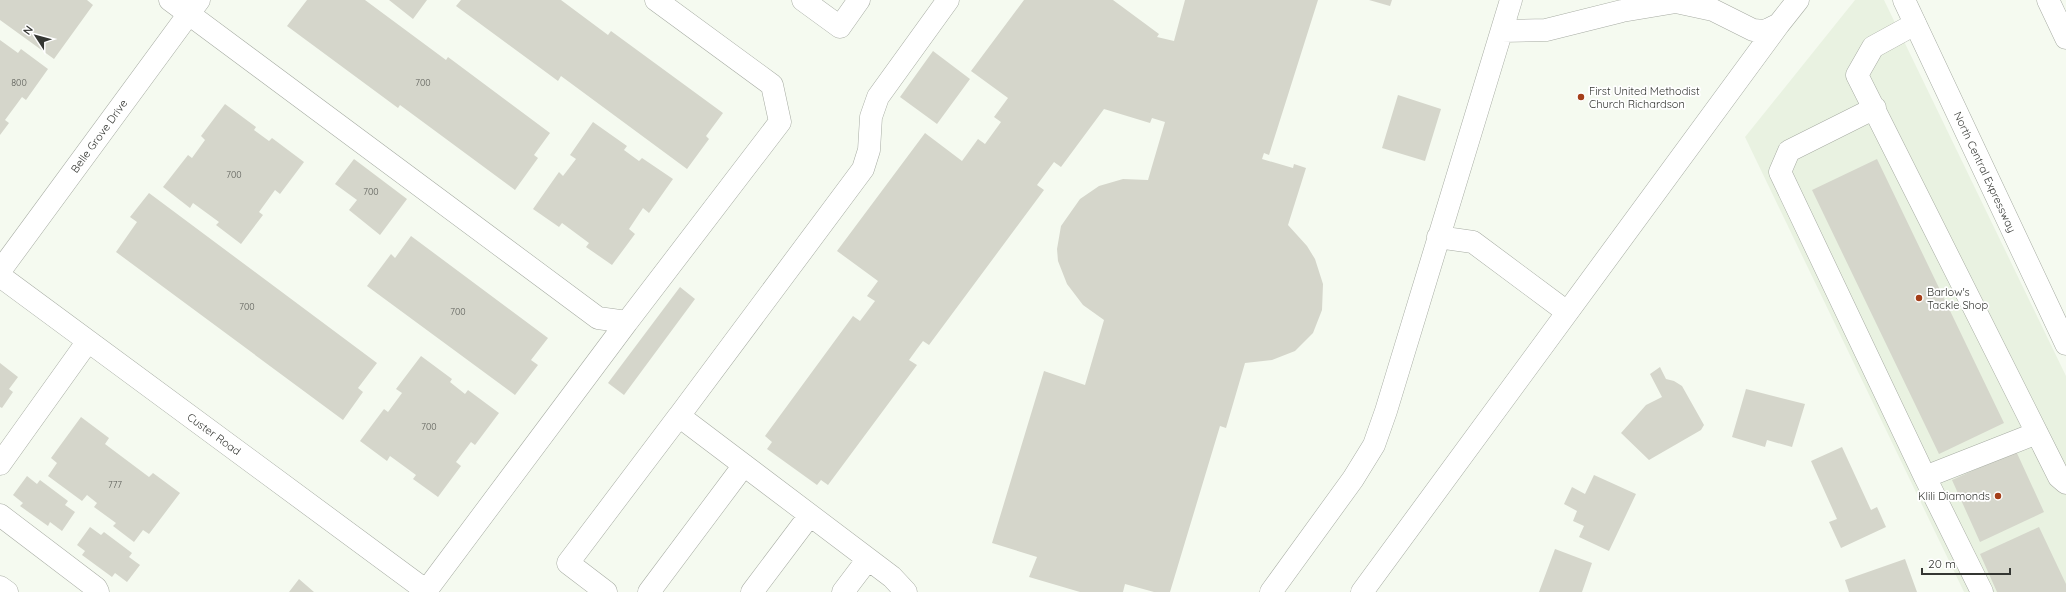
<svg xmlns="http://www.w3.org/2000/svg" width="2066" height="592" viewBox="0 0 2066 592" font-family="Quicksand,sans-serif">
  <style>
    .built { fill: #e9f2e1 }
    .building { fill: #d5d6cb }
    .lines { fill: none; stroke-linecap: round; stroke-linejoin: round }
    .minor-casing { stroke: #a7aca3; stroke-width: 23 }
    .major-casing { stroke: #a7aca3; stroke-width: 23 }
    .highway-casing { stroke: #a7aca3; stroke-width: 23 }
    .minor { stroke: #fff; stroke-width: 22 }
    .major { stroke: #fff; stroke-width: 22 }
    .highway { stroke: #fff; stroke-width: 22 }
    .poi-dot { fill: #a43e18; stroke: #fff; stroke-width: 1.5 }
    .labels { text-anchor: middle; stroke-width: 3.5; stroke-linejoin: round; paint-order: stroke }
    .number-label { font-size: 9px; fill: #5c5e58 }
    .poi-label { font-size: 11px; fill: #343632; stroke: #fff; text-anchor: start }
    .street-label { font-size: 11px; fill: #343632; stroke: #fff }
  </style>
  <rect width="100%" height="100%" fill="#f5faf0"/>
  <path class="built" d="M1855,0H1884L2066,376V592H1964L1745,137Z"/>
  <path class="building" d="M0,0H87L93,5L54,59L0,20Z
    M307,0H365L446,60L448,57L550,133L534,155L538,158L515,190L400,105L398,108L287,26Z
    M389,0H427L413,19Z
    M461,0H561L608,35L611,31L723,113L706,136L709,139L687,169L561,76L558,81L456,6Z
    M1024,0H1113L1159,34L1157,37L1174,41L1185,0H1318L1269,155L1264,153L1262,159L1293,168L1294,164L1306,168L1288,225L1307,246L1315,259L1323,284L1322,310L1313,333L1295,351L1272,360L1245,363L1226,428L1220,426L1170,592H1154L1125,584L1123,592H1080L1029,577L1037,557L992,543L1044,371L1085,385L1104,320L1083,305L1067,284L1058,261L1057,249L1061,226L1080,199L1099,186L1123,179L1148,180L1165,122L1152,118L1150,123L1104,109L1061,167L1054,162L1037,185L1044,190L929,345L923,341L917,349L909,360L917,365L828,485L821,480L817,485L767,449L772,442L765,436L853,316L860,321L875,301L867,296L878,281L837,251L925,133L962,161L978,139L985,144L1001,122L994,117L1008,98L971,71Z
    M1369,0H1392L1390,6Z
    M0,40L18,53L21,49L48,69L26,100L22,97L5,120L9,123L0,135Z
    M933,51L970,79L937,124L900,97Z
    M1398,95L1441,109L1425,161L1382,148Z
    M225,104L256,127L254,130L269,141L272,138L304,162L280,194L275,190L259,212L263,215L241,244L216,225L219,222L193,203L190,208L163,187L188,155L192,158L205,140L201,136Z
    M593,122L627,146L624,150L639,161L642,158L673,179L649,213L643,208L629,229L635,234L612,265L586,247L589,243L562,223L559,227L533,209L559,172L563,176L576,159L570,155Z
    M354,159L407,199L380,235L349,210L357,200L335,184Z
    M1877,159L2004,423L1939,454L1812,190Z
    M149,193L377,363L358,388L363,392L343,420L116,252L137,222L130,217Z
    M411,236L548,338L531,360L538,365L515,395L367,286L391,254L395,258Z
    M680,287L695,299L624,395L608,383Z
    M421,356L452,379L450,382L465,394L468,390L499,413L475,445L471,442L456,462L461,466L438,497L413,479L416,475L390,456L387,461L360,441L384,409L388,412L402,393L396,389Z
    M0,363L18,377L9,389L13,392L2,408L0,407Z
    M1660,367L1666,379L1674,381L1682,386L1704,425L1701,430L1649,460L1621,433L1646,405L1662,397L1650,374Z
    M1746,389L1805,404L1792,447L1767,440L1765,447L1732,437Z
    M81,417L109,438L105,444L149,477L153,473L180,493L149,534L143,530L134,542L113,526L116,523L94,507L97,503L87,495L82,501L48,476L57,463L51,458Z
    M1842,447L1871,510L1877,507L1886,527L1841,548L1829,522L1837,519L1811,461Z
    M2016,451L2044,512L1980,542L1952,480Z
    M1594,475L1636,494L1609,551L1579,537L1584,526L1573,521L1577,511L1564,504L1572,487L1585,494Z
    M27,476L37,484L40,480L68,501L65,505L75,512L62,531L50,522L48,526L20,506L23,503L13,495Z
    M90,527L101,535L104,532L132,553L129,557L140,565L127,582L115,573L112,577L82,555L85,551L77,545Z
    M2039,527L2066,584V592H1997L1980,554Z
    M1555,549L1592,563L1582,592H1539Z
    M1905,559L1917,592H1849L1845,580Z
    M299,579L314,592H289Z"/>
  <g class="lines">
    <g class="minor-casing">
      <path id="minor" d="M170,0L598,318L627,322L780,122L772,85L656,0
        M803,0L840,27L859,0
        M1915,24L1873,47L1857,75L2059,477L2066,483
        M1502,31L1546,30L1622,11L1676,2L1713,10L1753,30L1765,31L1779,24L1798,0
        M1875,108L1789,151L1780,172L1925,477L2037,433
        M1438,237L1473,242L1567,312
        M0,271L199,0
        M0,276L428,592
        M0,464L88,341
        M1925,477L1982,592
        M0,515L96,588L98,592
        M0,587L7,592
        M426,591L627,322
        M606,592L568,563L679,416
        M649,592L744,465
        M752,592L810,515
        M843,592L868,559
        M906,592L892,577L679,416L863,169L869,150L871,117L878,97L948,0
        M1271,592L1353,479L1374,445L1386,411L1511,0
        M1362,592L1779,24"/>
    </g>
    <g class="major-casing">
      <path id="major" d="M1904,0L2066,344"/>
    </g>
    <g class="highway-casing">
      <path id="highway" d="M2048,0L2066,38"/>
    </g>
    <use href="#minor" class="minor"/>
    <use href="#major" class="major"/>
    <use href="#highway" class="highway"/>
  </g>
  <g class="poi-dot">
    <circle cx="1581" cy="97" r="4"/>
    <circle cx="1919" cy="298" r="4"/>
    <circle cx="1998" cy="496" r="4"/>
  </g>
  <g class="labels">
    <g class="number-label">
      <text x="19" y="86">800</text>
      <text x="423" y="86">700</text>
      <text x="234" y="178">700</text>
      <text x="371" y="195">700</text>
      <text x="247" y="310">700</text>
      <text x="458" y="315">700</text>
      <text x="429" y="430">700</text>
      <text x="115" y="488">777</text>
    </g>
    <g class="poi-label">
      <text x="1589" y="95">First United Methodist<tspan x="1589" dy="13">Church Richardson</tspan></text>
      <text x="1927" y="296">Barlow's<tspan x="1927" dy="13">Tackle Shop</tspan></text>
      <text x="1990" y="500" text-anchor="end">Klili Diamonds</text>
    </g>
    <g class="street-label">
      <text transform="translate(99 136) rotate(-54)" y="4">Belle Grove Drive</text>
      <text transform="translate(1985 172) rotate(65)" y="4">North Central Expressway</text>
      <text transform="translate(214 434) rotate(36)" y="4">Custer Road</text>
    </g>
  </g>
  <g transform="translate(36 36) rotate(306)" stroke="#ffffff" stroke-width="3" paint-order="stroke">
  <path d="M0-3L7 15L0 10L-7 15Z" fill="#343632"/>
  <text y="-6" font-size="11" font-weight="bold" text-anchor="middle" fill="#343632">N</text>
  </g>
  <path d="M1922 568v6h88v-6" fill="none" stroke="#343632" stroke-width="2"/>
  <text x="1928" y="568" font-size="12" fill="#343632" stroke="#ffffff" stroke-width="3" paint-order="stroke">20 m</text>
</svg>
